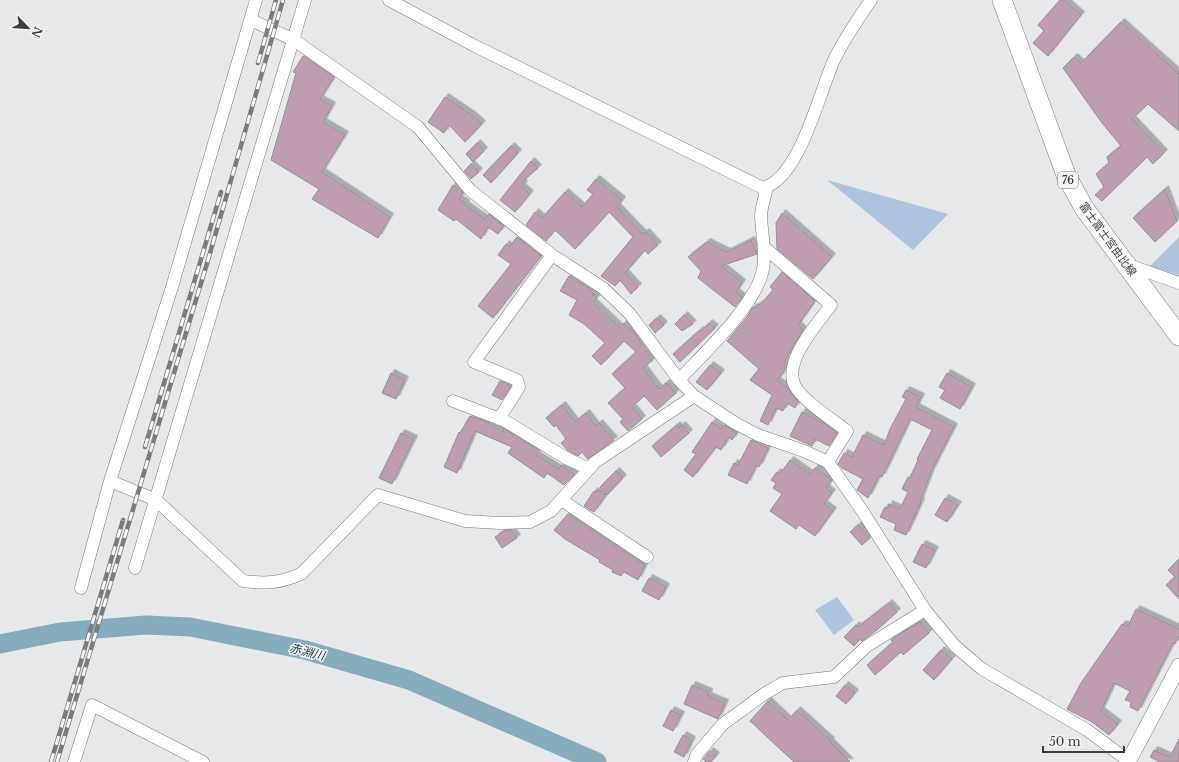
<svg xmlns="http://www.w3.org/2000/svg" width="1179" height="762" viewBox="0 0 1179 762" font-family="'Libre Baskerville','Noto Sans JP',serif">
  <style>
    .green { fill: #adc4df }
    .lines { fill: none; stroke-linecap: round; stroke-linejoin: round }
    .river { stroke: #86adbb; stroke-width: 19 }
    .building { fill: #be9db1; stroke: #939192; filter: url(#shadow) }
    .minor-casing { stroke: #797a7c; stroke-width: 13 }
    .tertiary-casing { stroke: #797a7c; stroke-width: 16 }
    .primary-casing { stroke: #797a7c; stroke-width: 20 }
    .minor { stroke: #fff; stroke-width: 12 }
    .tertiary { stroke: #fff; stroke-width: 15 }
    .primary { stroke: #fff; stroke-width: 19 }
    .rail-casing { stroke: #7b7c7d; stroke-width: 4.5 }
    .rail { stroke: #f4f6f7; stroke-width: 3; stroke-dasharray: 9; stroke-linecap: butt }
    .labels { text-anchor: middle; stroke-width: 3; stroke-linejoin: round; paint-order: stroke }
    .shield { fill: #f4f6f7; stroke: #737475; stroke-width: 1 }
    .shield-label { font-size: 10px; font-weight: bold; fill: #3c3d3d }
    .street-label { font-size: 11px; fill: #3c3d3d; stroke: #f4f6f7 }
    .water-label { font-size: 12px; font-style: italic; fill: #133843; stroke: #f4f6f7 }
  </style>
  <defs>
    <filter id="shadow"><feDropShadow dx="3.5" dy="-3.5" stdDeviation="0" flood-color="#0004"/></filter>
  </defs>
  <rect width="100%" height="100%" fill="#e7e8ea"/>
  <path class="green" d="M827,180L948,214L913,250Z
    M1179,237V275L1150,266Z
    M837,597L854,620L834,635L815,610Z"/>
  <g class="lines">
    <path class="river" d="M0,644L60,632L146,625L190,627L305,650L409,680L597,762"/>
  </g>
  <path class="building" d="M1060,0H1064L1081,15L1048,56L1033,43L1044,31L1038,25Z
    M1121,22L1179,74V131L1148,104L1132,119L1164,153L1153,164L1147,157L1102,201L1095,195L1104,187L1096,174L1109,163L1107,157L1121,146L1102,123L1063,68L1074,57L1081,63Z
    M303,56L334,77L320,99L332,106L323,122L345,135L322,172L390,217L378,238L312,199L319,189L271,160L296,73L293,72Z
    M445,97L473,116L482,124L465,142L449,125L444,133L428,122Z
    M477,143L484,151L473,162L466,154Z
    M511,146L518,153L491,183L483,175Z
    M531,161L538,168L522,182L524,184L522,187L530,194L515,212L500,200Z
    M471,164L479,172L471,179L464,171Z
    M596,179L622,200L617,207L643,234L646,232L658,245L648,254L645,250L625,273L638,287L631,294L620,280L615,286L601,276L633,237L609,212L575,249L555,230L546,241L526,225L535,212L542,218L565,192L582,207L593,194L587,190Z
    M453,185L463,193L459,199L466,203L465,205L485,219L489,214L504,226L498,234L488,227L481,239L456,219L454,221L438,210Z
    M1165,189L1177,221L1155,242L1133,218Z
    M782,213L832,257L813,279L777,249L776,223Z
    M517,237L541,256L493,318L478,306L511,264L498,255L506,244L509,247Z
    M751,240L757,254L721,266L742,283L736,292L742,297L735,307L698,278L701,271L688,257L707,242L727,252Z
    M782,272L815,301L798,325L803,330L785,360V370L777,381L787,387L798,402L795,408L787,403L783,411L776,408L768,425L760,421L772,395L750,380L759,369L727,341L747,317L753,307L755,308L759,304L760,305L773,290L770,287Z
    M569,276L589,288L597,298L593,302L620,328L624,323L634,332L653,360L643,368L659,389L666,383L676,393L657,410L644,396L632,407L642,419L628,431L620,422L623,419L608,403L625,388L612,374L636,352L624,341L601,365L592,356L605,343L584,324L569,315L577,300L560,291Z
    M684,315L693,324L682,331L675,324Z
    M657,318L664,325L655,333L649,325Z
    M709,323L715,328L680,362L673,354L700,330L701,331Z
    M710,365L721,373L707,390L696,382Z
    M391,373L405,380L396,399L382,393Z
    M947,373L972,387L960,409L940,398L945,390L939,387Z
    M500,381L511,386L502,400L492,395Z
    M906,390L921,397L916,407L954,427L931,472L920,501L921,502L906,535L894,530L896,524L880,517L885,507L888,508L889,504L900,509L908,492L902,489L908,477L910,478L918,460L917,459L932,430L910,419L882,477L879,476L868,498L857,490L863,479L842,468L838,464L844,453L852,457L863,435L884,445L890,429L906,399L902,397Z
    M562,405L575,422L586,413L596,426L599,423L614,440L588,459L582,452L578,456L567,450L561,443L566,439L556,425L554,427L546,418Z
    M802,412L824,423L837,433L829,446L815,439L812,446L790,436Z
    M470,416L487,422L503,432L504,429L539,450L536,455L559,469L561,465L575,474L564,485L547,473L544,478L508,453L512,447L475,431L457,473L444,467L459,432L460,433Z
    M712,422L721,429L724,425L737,433L732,440L729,437L721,450L716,447L693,477L684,470L696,454L692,452Z
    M677,425L679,428L682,425L689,433L661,457L652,446Z
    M401,433L414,439L392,484L379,478Z
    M751,440L768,448L759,467L756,465L747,484L728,475L734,463L738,465Z
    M790,460L810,474L815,468L832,480L826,488L832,493L824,504L833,511L815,536L799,525L796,529L770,511L782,494L773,488L776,483L771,480L777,472L780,474Z
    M616,471L623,478L607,495L600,487Z
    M598,490L606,495L594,512L584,506L594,491L596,492Z
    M945,498L958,505L947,522L935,515Z
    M568,514L645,565L638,580L624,572L621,576L612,572L613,570L599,562L600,560L565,539L554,530Z
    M858,525L870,538L862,545L850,532Z
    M506,530H511L517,538L502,548L495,537Z
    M922,544L935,550L926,568L913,562Z
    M1179,559V599L1166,585L1175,577L1168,570Z
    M649,578L666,587L659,600L642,591Z
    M889,603L897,612L877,630L862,641L860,639L854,646L844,637L856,625L858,627Z
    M1136,609L1179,629V636L1175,644L1173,643L1138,711L1130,707L1131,702L1125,700L1130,691L1114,683L1101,711L1118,724L1109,735L1092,722L1067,709L1081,683L1122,624L1128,626Z
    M920,622L929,633L903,655L901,652L875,675L867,665L893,642L891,640L892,639Z
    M941,650L952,659L934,680L923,670Z
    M692,685L709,692L708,696L725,703L718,719L684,704Z
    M845,685L855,693L846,704L836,696Z
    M768,701L788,720L797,710L831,741L830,742L850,762H794L750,721Z
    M671,710L681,715L673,731L663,726Z
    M683,735L692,740L684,757L674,752Z
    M1179,739V762H1160L1150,757L1154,750L1170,757Z
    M710,751L716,756L711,762H706L703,759Z"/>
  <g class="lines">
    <g class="minor-casing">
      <path id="minor" d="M389,0L475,46L763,188C800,178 819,93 834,60C844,39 858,19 871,0
        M251,20L294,40L418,127L470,190L552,255L603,288L630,314L679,380L694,396L735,423L758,435L804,451L828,462L863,512L925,610L955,646L982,669L1087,730L1130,762
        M764,247L831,305C818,323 782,362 795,386C804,402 832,419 847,431L828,462
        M1126,264L1179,283
        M679,380C704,353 757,304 763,269C766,252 762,234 761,217C761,207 765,197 767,187
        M453,401L505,421L566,458L589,469L595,462L694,396
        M499,419L519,387L517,380L474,362L552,255
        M110,481L156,500L243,581C266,584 280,583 301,574L378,495L465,521L500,523L530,522L551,511L589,469
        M563,501L647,557
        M135,568L305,0
        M81,588L110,481L172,287L256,0
        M74,762L92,705L203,762
        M694,762L697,754L723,724L764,694L783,683L834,677L867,646L925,610"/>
    </g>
    <g class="tertiary-casing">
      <path id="tertiary" d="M1128,762L1179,666"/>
    </g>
    <g class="primary-casing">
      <path id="primary" d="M1002,0L1066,175L1084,208L1179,336"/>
    </g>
    <use href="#minor" class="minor"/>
    <use href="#tertiary" class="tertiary"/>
    <use href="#primary" class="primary"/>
    <g class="rail-casing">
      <path id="rail" d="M258,63L276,0
        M145,447L221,192
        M51,762L123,520
        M57,762L208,260L283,0"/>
    </g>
    <use href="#rail" class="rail"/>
  </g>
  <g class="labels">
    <rect class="shield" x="1058" y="172" width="20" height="16" rx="3"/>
    <g class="shield-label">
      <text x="1068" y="184">76</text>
    </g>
    <g class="street-label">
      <text transform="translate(1108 239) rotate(54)" y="4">富士富士宮由比線</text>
    </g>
    <g class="water-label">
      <text transform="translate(307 652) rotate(14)" y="4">赤淵川</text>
    </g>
  </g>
  <g transform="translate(28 28) rotate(115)" stroke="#f4f6f7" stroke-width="3" paint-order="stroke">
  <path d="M0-3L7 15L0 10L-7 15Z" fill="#3c3d3d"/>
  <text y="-6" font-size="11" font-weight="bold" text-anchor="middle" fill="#3c3d3d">N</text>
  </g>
  <path d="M1043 746v6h81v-6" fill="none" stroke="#3c3d3d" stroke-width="2"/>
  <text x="1049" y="746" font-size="12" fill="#3c3d3d" stroke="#f4f6f7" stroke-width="3" paint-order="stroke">50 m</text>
</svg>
